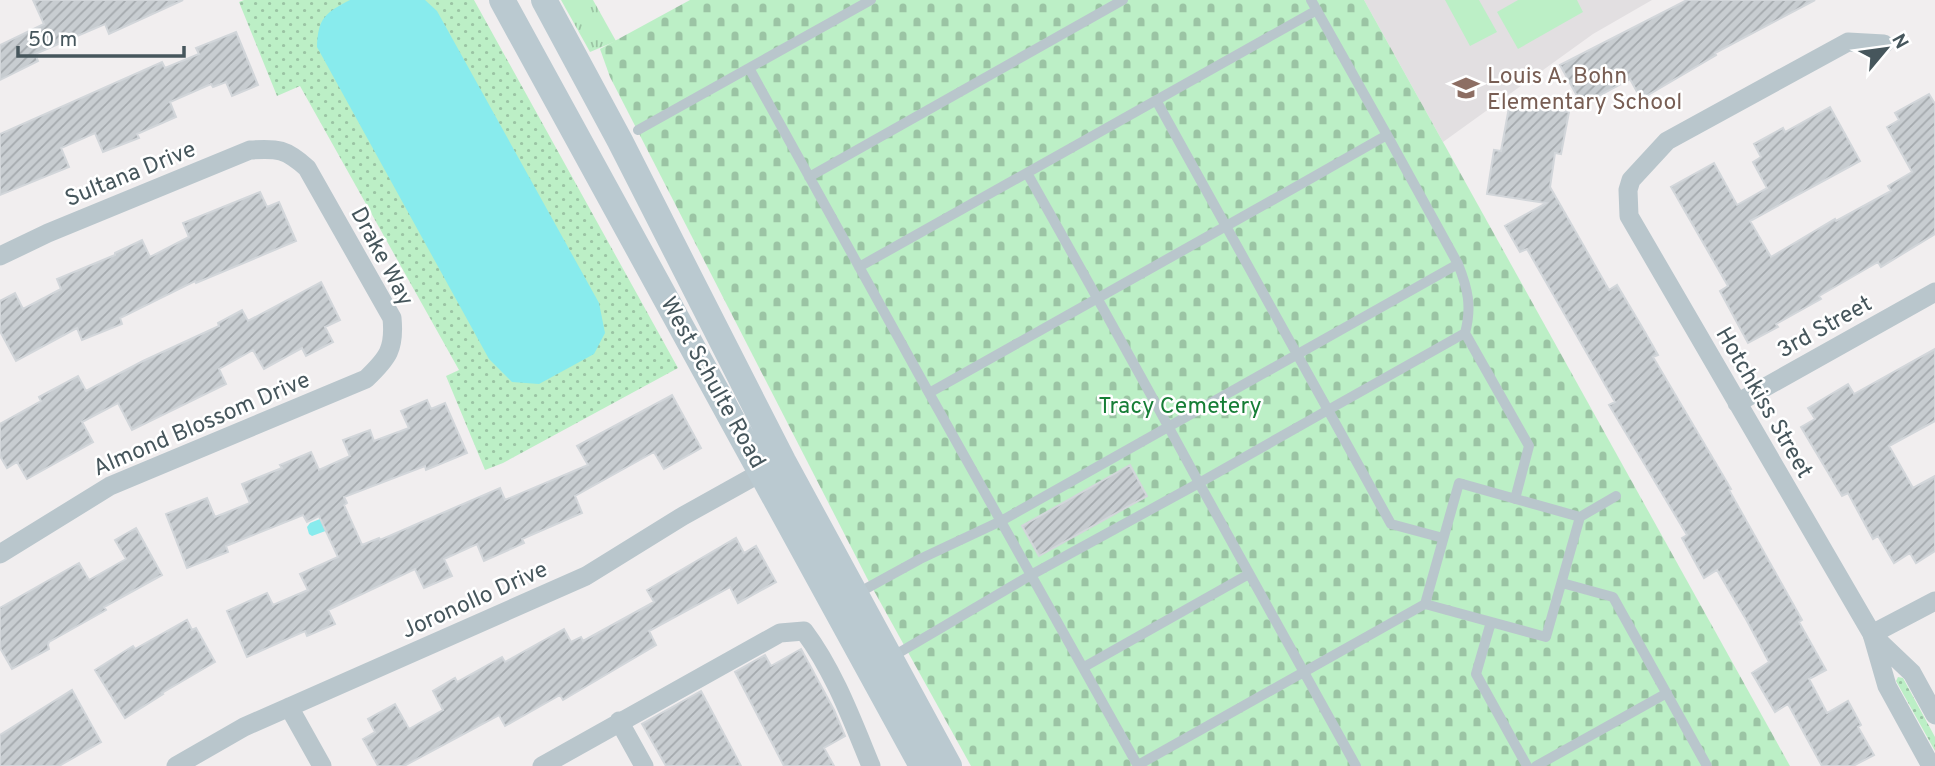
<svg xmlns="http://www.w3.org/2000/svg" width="1935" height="766" viewBox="0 0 1935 766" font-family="Overpass,sans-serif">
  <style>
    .education { fill: #e2dfe1 }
    .grass { fill: url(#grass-dots) }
    .cemetery { fill: url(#cemetery-stones) }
    .park { fill: url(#park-tufts) }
    .pitch { fill: #bcefc6 }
    .water { fill: #88ebed }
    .building { fill: url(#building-hatch); stroke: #d2d6da; stroke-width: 2 }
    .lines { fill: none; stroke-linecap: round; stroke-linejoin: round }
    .lane { stroke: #b9c6cc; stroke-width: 10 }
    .street { stroke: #b9c6cc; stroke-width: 19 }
    .secondary { stroke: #bac9d0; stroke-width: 26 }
    .labels { text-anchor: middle; stroke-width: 5; stroke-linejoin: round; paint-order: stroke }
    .education-label { font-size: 23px; fill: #785e54; stroke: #fff; text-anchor: start }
    .street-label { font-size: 23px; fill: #46565c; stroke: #fff }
    .park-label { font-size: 23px; fill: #167e36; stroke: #fff }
  </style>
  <defs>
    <pattern id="grass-dots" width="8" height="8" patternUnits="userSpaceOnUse" patternTransform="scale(1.75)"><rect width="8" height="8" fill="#bcefc6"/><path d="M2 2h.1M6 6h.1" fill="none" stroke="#9bc4a4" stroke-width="1.8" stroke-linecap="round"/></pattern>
    <pattern id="cemetery-stones" width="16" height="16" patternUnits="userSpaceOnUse" patternTransform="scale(1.75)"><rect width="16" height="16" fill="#bcefc6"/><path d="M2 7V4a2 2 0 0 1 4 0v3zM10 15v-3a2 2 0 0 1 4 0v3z" fill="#9bc4a4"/></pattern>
    <pattern id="park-tufts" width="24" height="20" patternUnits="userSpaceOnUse" patternTransform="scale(1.75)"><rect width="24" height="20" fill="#bcefc6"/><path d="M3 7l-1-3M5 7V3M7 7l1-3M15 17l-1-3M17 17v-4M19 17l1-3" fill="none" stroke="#9bc4a4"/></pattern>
    <pattern id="building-hatch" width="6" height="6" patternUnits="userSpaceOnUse" patternTransform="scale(1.75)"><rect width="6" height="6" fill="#c8cdd1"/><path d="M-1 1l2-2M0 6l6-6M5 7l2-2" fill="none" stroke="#a4a9ad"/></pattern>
  </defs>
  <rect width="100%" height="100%" fill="#f1eeef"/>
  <path class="education" d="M1364,0H1652L1593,34L1443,142Z"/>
  <path class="grass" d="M244,0H474L678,368L503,463L485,470L446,376L459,370L300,86L277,96L239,2Z
    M1898,677L1903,678L1935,737V751L1896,681Z"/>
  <path class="cemetery" d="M690,0H1364L1790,766H971L868,580L610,77L600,49Z"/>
  <path class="park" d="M561,0H593L616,41L590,52Z"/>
  <path class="pitch" d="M1445,0H1479L1497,32L1470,46Z
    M1518,0H1577L1583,12L1518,49L1497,12Z"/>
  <path class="water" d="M350,0H425L437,11L599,303L605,333L594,354L539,384L512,382L489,359L317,47C318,18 325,13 350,0Z
    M320,519H322L339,526L312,536L309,534L307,527L310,523Z"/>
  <path class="building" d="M33,0H183L109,34L105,24L35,54L38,61L0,80V45L44,24Z
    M1687,0H1815L1715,53L1716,55L1641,99L1630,79L1582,105L1560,65Z
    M236,32L258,85L232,96L226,82L213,87L211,84L170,102L176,117L137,134L139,138L103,152L95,133L61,148L69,167L0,195V134L162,62L165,68L199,54L196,48Z
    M1929,94L1935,104V234L1881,267L1878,262L1819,296L1821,299L1776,324L1778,327L1748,343L1720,291L1728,286L1671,187L1714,163L1737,205L1767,188L1753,162L1761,157L1754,144L1783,128L1785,132L1830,107L1860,161L1750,221L1771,257L1835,219L1836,221L1891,191L1888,186L1912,172L1887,127L1899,120L1895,113Z
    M1510,102L1569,112L1561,154L1555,153L1550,187L1609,290L1617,285L1642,327L1658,355L1653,357L1731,489L1729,490L1802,620L1799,622L1826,670L1809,679L1827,713L1848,701L1861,725L1858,727L1874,755L1853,766H1822L1788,704L1775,712L1752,673L1769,662L1747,621L1717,570L1704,578L1682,538L1687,535L1609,405L1615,402L1527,249L1520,252L1505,226L1546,203L1487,194L1494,150L1501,151Z
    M260,192L267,207L279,202L296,241L196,283L195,281L120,318L122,324L82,340L77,328L16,361L0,331V301L15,293L23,309L61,289L57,279L115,255V253L142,240L150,257L189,237L183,223Z
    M321,282L340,320L325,327L333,342L306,356L302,348L264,369L253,350L219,369L226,384L132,430L118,403L82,422L93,442L27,479L17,462L7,468L0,456V424L41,401L39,397L78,376L86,391L143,361L219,326L218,323L242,310L248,321Z
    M1935,349V421L1889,446L1913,488L1935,476V551L1916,563L1910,553L1894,563L1878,536L1873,539L1848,493L1842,496L1801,427L1815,419L1808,408L1848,384L1854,394Z
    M672,395L701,448L664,469L654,452L575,496L582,513L522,539L524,543L484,561L477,544L444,559L452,576L424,588L415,569L328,610L335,624L307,636L305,631L247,657L227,611L267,593L273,605L308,590L300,574L338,557L319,516L307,522L303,515L226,546L228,552L187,568L166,514L207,498L215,517L250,503L242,484L282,468L280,465L311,452L319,470L350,456L343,440L370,430L374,441L409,428L401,411L427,400L431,409L445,403L467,453L426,470L425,466L344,497L347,503L344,505L362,545L379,538L380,540L500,488L505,500L588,465L577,446Z
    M1130,465L1147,496L1039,556L1022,526Z
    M136,528L162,575L104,607L106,610L49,642L48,645L49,649L12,669L0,648V608L79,563L89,580L126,559L115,540Z
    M736,538L744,553L756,546L776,582L738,603L730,587L649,631L656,645L563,700L560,695L505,726L499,715L404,766H378L363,739L375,732L368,719L395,704L409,729L443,710L433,691L455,678L457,682L502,657L505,662L564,629L571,642L581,637L583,641L654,602L647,590Z
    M187,620L192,630L196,628L215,662L162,693L163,694L125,718L95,670L133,646L135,649Z
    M801,649L834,710L845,736L824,748L834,766H784L735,672L765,655L771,666Z
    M72,690L101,742L59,766H0V735Z
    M701,691L741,766H666L642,724Z"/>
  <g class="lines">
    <path class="lane" d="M871,0L749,68L929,393
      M1311,0L1387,135
      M1156,100L1328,410L1199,483L1356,766
      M638,130L749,68
      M809,177L1123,0
      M1458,264C1468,289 1472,307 1465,333
      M859,267L1317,10
      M1580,517L1459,483L1425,604L1546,637L1580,517L1616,496
      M1443,538L1391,524L1328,410L1465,333L1529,446L1515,499
      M1562,583L1613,597L1707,766
      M858,593L920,559L1001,521L1458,264L1387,135C1235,222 1082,307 929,393L1031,575L1199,483C1143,379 1085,276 1027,173
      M1491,622L1476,674L1527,766
      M890,658L1031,575L1138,766
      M1084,667L1249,574
      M1138,765L1425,604
      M1536,766L1667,693"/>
    <path class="street" d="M1884,44L1848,42L1667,141L1631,180L1628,190L1629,216L1872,634L1887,686L1931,766
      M0,256L48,233L250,150C278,148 286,149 307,168L392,318C395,349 388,358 366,379L110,486L0,554
      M1737,403L1935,292
      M1872,634L1935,601
      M1872,635L1912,673L1935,715
      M289,707L322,766
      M619,721L644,766
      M176,766L244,727L586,576L683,516L771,467
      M542,766L780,633L804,631C834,671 852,720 871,766"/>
    <path class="secondary" d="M502,0L922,766
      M544,0L620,141L783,461L949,766"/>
  </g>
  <defs>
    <g id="school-bare" transform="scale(2.1)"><path d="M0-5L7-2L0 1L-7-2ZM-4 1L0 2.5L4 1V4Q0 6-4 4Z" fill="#8d6e63" stroke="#fff" stroke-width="2.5" paint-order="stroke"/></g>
  </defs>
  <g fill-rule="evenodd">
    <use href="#school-bare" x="1466" y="88"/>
  </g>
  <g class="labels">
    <g class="education-label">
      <text x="1487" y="83">Louis A. Bohn<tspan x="1487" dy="26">Elementary School</tspan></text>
    </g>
    <g class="street-label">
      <text transform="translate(130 173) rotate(-22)" y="8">Sultana Drive</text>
      <text transform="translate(383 256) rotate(62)" y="8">Drake Way</text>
      <text transform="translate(1824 326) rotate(-29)" y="8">3rd Street</text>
      <text transform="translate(714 382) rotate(61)" y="8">West Schulte Road</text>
      <text transform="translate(1765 402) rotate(60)" y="8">Hotchkiss Street</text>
      <text transform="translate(201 423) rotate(-23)" y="8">Almond Blossom Drive</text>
      <text transform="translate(474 599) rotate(-24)" y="8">Joronollo Drive</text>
    </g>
    <g class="park-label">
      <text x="1180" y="413">Tracy Cemetery</text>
    </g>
  </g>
  <g transform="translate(1886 49) rotate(61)" stroke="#ffffff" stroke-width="5" paint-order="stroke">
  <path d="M0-5L12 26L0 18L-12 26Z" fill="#46565c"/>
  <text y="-10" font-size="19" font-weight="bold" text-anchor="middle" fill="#46565c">N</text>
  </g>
  <path d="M18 46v10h166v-10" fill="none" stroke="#46565c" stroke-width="3.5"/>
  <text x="28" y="46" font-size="21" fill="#46565c" stroke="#ffffff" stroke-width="5" paint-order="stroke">50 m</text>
</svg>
